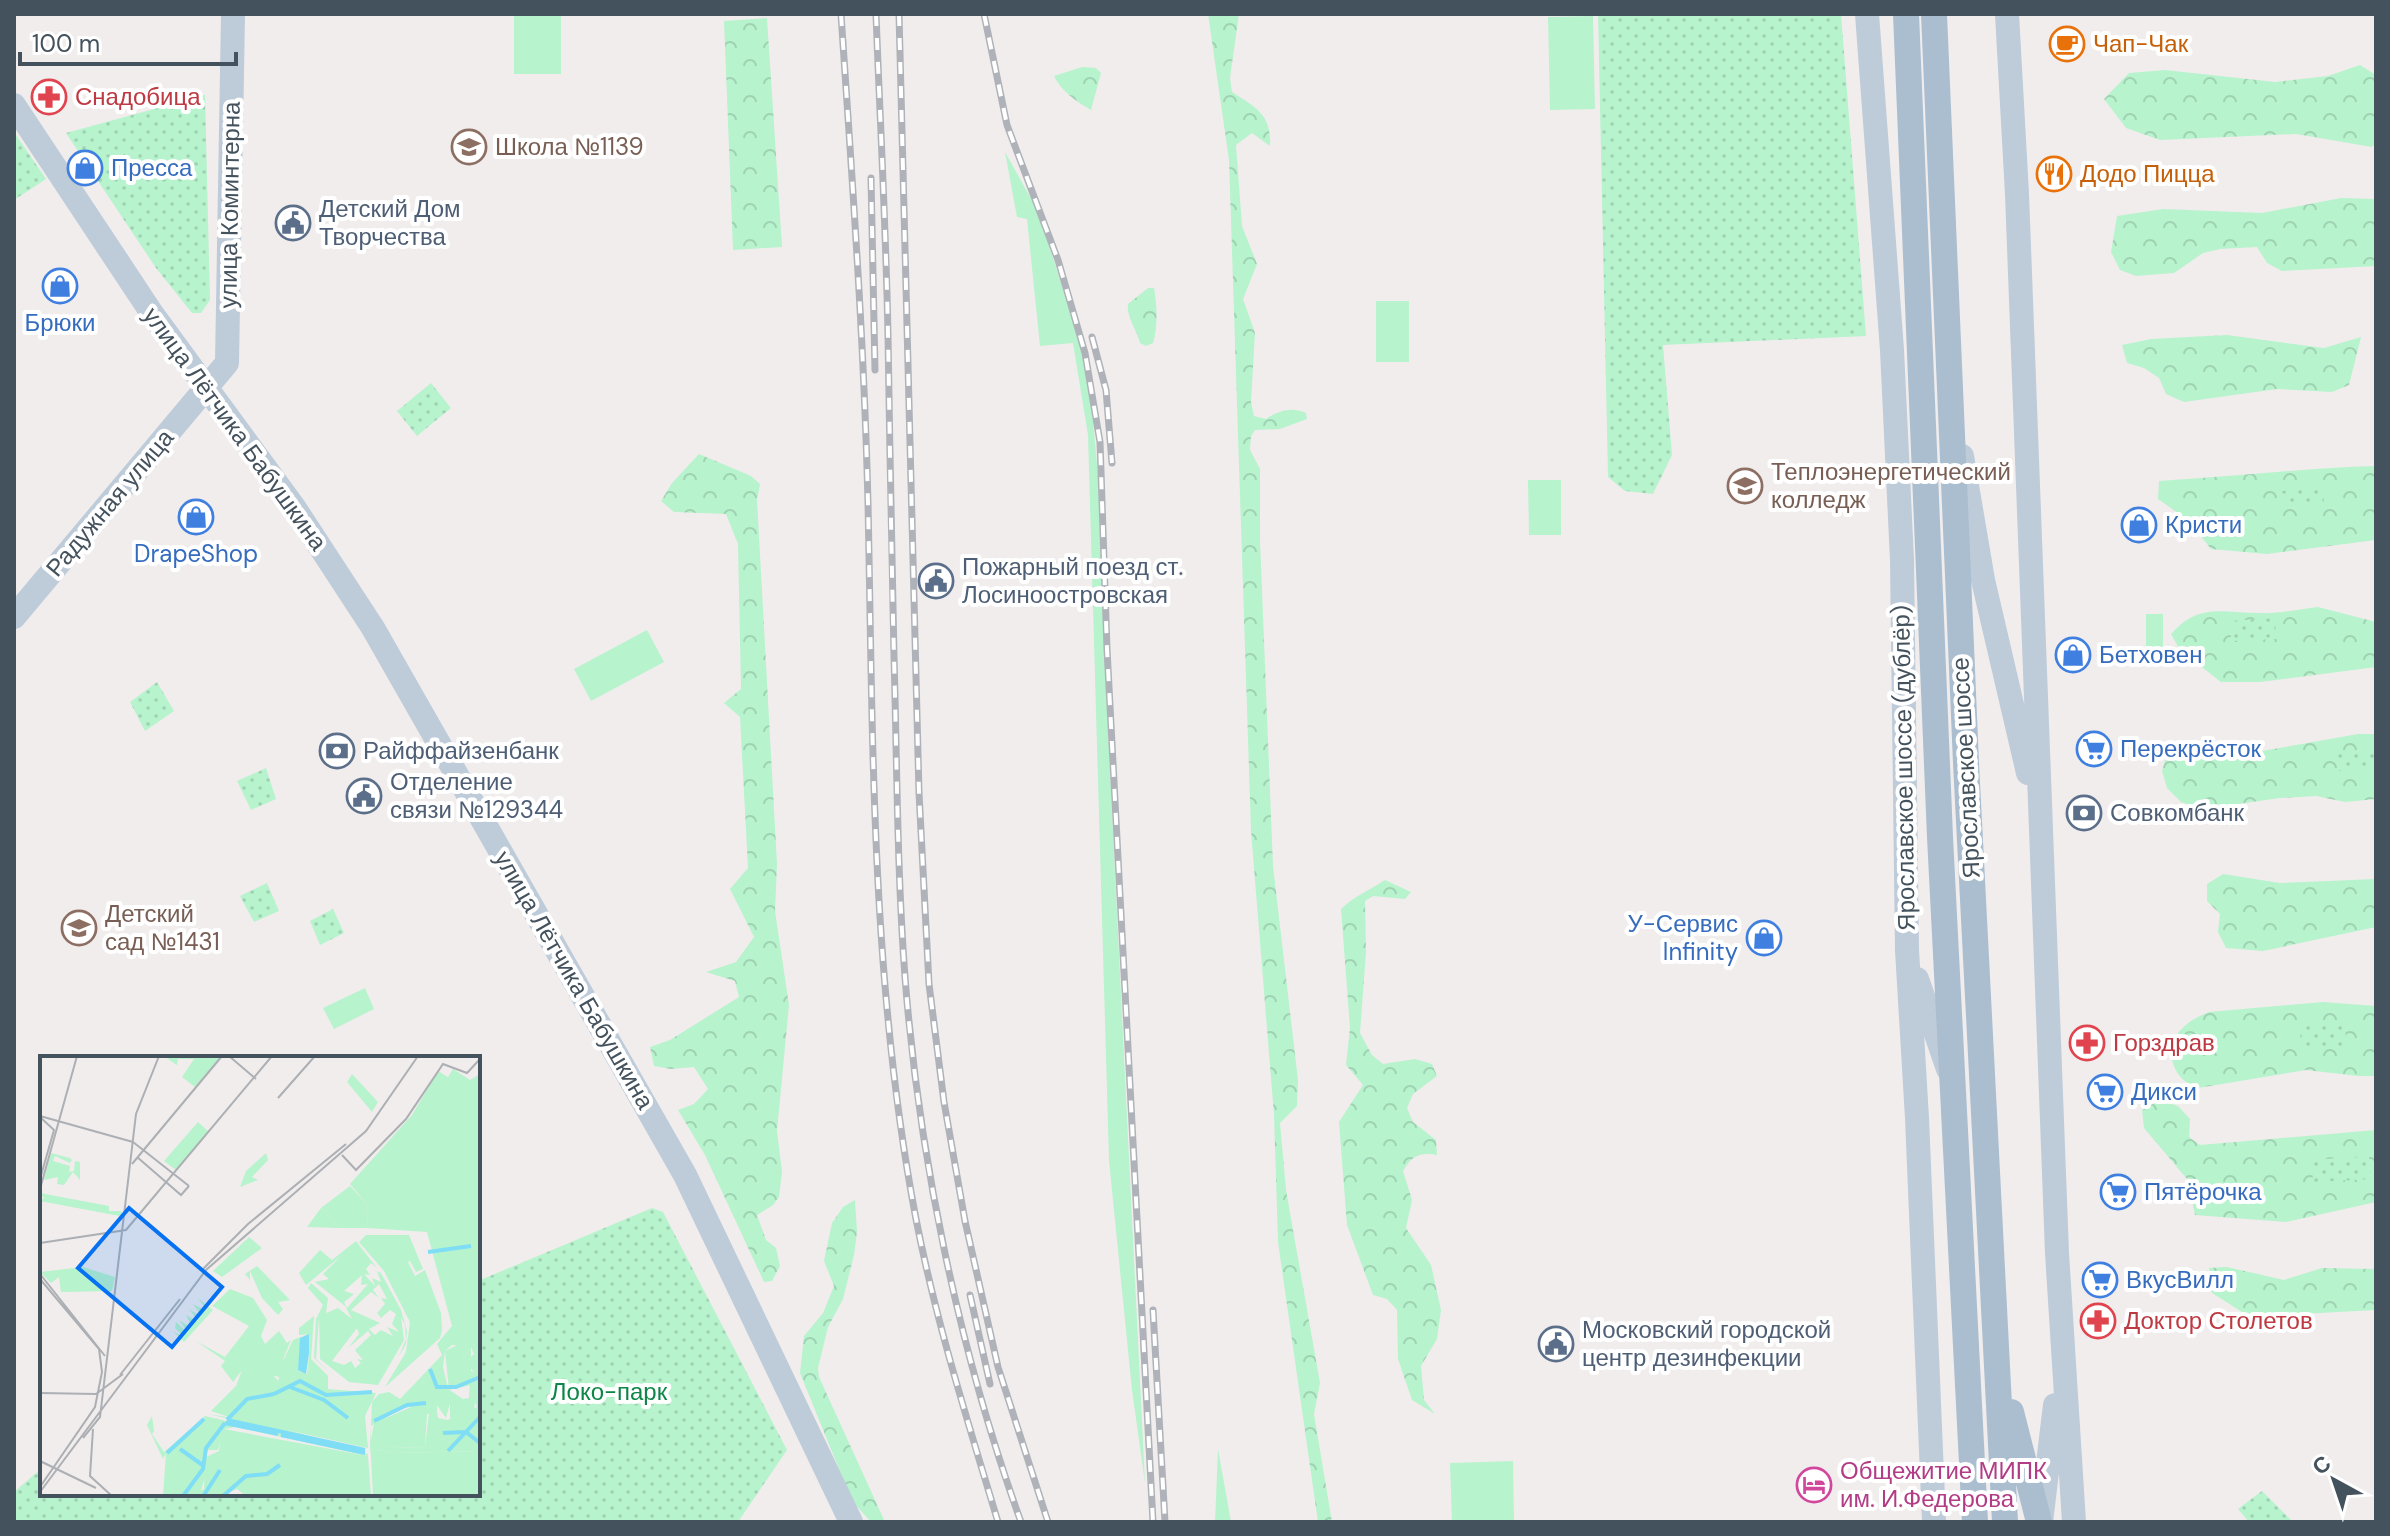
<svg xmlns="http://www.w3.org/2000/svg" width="2390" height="1536" viewBox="0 0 2390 1536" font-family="'DM Sans',sans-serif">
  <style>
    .grass { fill: #b7f3cd }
    .forest { fill: url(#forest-crowns) }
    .park { fill: url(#park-dots) }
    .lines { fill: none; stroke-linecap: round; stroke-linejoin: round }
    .secondary { stroke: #becbd9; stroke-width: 24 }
    .primary { stroke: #aabed0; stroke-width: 26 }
    .rail-casing { stroke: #afb3b9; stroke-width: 7 }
    .rail { stroke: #fff; stroke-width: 4; stroke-dasharray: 12; stroke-linecap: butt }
    .labels { text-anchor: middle; stroke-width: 8; stroke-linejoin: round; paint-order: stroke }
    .food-label { font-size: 24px; fill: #c56008; stroke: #fff; text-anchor: start }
    .health-label { font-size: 24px; fill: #be3a42; stroke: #fff; text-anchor: start }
    .education-label { font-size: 24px; fill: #785e54; stroke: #fff; text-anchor: start }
    .shop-label { font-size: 24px; fill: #366cbe; stroke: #fff; text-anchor: start }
    .street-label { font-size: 24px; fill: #44525d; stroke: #fff }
    .service-label { font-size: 24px; fill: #4e5e75; stroke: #fff; text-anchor: start }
    .park-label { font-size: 24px; fill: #0d8647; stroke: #fff }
    .hotel-label { font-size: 24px; fill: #b23c85; stroke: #fff; text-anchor: start }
    .inset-river { fill: none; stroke: #7fdef5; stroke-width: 4 }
    .inset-road { fill: none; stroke: #acafb3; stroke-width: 2 }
    .view { fill: #0671f2; fill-opacity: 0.15; stroke: #0671f2; stroke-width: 4 }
    .inset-edge { fill: none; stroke: #44525d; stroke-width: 4 }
  </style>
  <defs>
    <pattern id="forest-crowns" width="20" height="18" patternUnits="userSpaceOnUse" patternTransform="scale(2)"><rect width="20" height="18" fill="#b7f3cd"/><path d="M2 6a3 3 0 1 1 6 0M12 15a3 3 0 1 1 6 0" fill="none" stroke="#9fd2b2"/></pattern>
    <pattern id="park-dots" width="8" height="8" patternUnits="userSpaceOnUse" patternTransform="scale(2)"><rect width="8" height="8" fill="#b7f3cd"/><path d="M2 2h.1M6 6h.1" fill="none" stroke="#9fd2b2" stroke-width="1.8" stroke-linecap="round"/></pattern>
  </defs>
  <rect width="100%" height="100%" fill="#f1eded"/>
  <path class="grass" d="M514,14H561V74H514Z
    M1593,16L1595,109L1550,110L1548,17Z
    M1005,152L1039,213L1083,353L1091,399L1100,496L1107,710L1145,1483L1132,1390L1109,1160L1088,435L1073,343L1040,346L1027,219L1017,217Z
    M1376,301H1409V362H1376Z
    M1528,480H1561V535H1529Z
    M2146,614H2163V651H2146Z
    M647,630L664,662L591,701L574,669Z
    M365,988L374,1009L334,1029L323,1008Z
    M1218,1449L1231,1522H1215Z
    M1513,1461L1514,1522H1452L1450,1463Z"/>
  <path class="forest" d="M1208,14H1239L1230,78L1232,92C1255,107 1272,114 1270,146L1252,133L1236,145L1242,226L1257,264L1243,299L1255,333L1251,402L1254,416L1266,419C1278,411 1291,406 1306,413L1307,419L1280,429L1255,430L1251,436L1250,450L1260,469V540L1273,866L1298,1080L1297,1106L1280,1123L1286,1190L1320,1383L1314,1414L1332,1522H1318L1278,1242L1274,1115L1251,831L1229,160Z
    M767,18L782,247L733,250L724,21Z
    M2360,65L2376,75V143L2372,147L2296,134L2160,140L2126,128L2104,99L2129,73L2165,70L2275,82L2328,76Z
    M1082,67L1096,68L1101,73L1091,110C1077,102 1061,91 1054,76Z
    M2341,198L2376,199V266L2282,271L2267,263L2257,247L2220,249L2203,253L2174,273L2136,276L2120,270L2111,252L2117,216L2163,209L2262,213Z
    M1148,288H1154C1157,305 1158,327 1153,343L1146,346L1140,343C1137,331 1126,316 1128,304Z
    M2227,335L2324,348L2361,337L2349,385L2332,392L2277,389L2184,402L2166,394L2159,378L2144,368L2127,363L2122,345L2151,339Z
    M699,454L751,476L760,484L757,500L777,864L775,911L789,1005L777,1131L782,1172L779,1197L773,1205L757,1215L766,1240L776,1248L780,1266L772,1281L764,1282L705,1155L678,1110L694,1104L708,1089L694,1067L671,1069L654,1066L650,1047L670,1040L739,997L735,981L706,972L736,962L754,937L730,889L748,868L740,717L724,703L741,689L738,544L726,514L674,512L661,501L672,483Z
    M2376,466V540L2267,554L2211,549L2188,520L2158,499L2159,481C2231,477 2303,468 2376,466Z
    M2318,607L2376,622V667L2260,682H2221L2180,650L2171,634C2199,602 2223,613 2260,613C2279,614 2299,609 2318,607Z
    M2358,734H2376V799L2345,802L2316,796L2280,798L2203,809L2181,802L2167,788L2162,771L2167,754L2188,742H2206L2262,751Z
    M2223,874L2280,883L2376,879V927L2263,951L2226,948L2218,932L2220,914L2207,901V884Z
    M1385,880L1411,892L1405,899L1373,896L1365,901L1366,952L1360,1033L1372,1055L1383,1064L1415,1059L1432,1064L1437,1076L1413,1094L1407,1108L1413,1122L1436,1140L1437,1155C1419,1152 1412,1156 1403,1171L1412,1200L1406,1228L1431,1265L1441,1310L1437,1339L1421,1366L1424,1400L1435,1414L1412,1400L1398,1359L1397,1310L1387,1299L1373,1295L1347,1225L1339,1122L1363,1085L1346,1065L1350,1028L1341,909C1354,896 1370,890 1385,880Z
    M2323,1002L2376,1006V1076H2358L2306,1070L2198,1088C2176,1079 2174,1069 2169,1047C2179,1028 2189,1020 2209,1012Z
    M2160,1100L2178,1106L2190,1119L2189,1137L2200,1145L2376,1130V1202L2286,1222L2195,1215L2187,1179L2144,1128L2142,1110Z
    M855,1200L857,1232L854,1255L843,1299L828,1327L818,1368L819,1377L885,1522H871L852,1501L800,1373L804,1336L823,1313L834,1286L824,1261L832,1223L843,1207Z
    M2227,1267L2284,1280L2322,1268L2376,1269V1310L2301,1314L2266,1323L2242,1312L2212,1293L2209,1268Z"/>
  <path class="park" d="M1598,14H1841L1866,336L1663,345L1672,455L1653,494L1625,491L1608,477Z
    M205,95L210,300L201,313H192L156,268L66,133Z
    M14,132L46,179L14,200Z
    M431,383L451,408L417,436L397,411Z
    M2323,488L2324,503L2282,505L2281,491Z
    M2275,618L2276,639L2231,641L2230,621Z
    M157,682L174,711L145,731L130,702Z
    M2376,751V769L2339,771L2338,754Z
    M266,768L276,799L251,810L237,781Z
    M267,883L279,911L254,922L240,896Z
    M333,909L344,933L320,945L310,921Z
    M2345,1023L2346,1046L2301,1047L2300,1025Z
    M2369,1156L2371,1179L2313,1182L2312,1160Z
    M652,1208L663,1212L787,1450L738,1522H14V1492L42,1468V1494H478V1281Z
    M2262,1491L2293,1522H2249L2238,1509Z"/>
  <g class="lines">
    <path class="secondary" d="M1867,14L1892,350L1902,560L1907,950L1917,1118L1934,1522
      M2007,14L2017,194L2057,1253L2074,1522
      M14,105L151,312L294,507L373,628L685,1175L851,1522
      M1962,456L1983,580L2028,773
      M14,617L227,363L233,14
      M1917,979L1948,1069
      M2041,1522L2055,1405"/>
    <path class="primary" d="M1906,14L1940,837L1975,1522
      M1934,14L1966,763L2005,1522
      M2011,1412L2039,1522"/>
    <g class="rail-casing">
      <path id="rail" d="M841,14C852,177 864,339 868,503C873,742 871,984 916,1219C936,1322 968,1422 998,1522
        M876,14C880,121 886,228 888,335C890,442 891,549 894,656C897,763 897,871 905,977C919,1158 959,1351 1021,1522
        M899,14L919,793L929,984L944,1102L965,1221L998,1367L1048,1522
        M984,14L1007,125L1058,260L1085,353L1100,442L1107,649L1153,1522
        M871,178L875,370
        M1092,337L1106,390L1112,463
        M970,1295L990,1384
        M1153,1310L1165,1522"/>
    </g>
    <use href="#rail" class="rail"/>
  </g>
  <defs>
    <g id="cafe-ring" transform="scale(1.8)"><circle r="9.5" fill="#fff" stroke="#e8710a" stroke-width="1.5"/><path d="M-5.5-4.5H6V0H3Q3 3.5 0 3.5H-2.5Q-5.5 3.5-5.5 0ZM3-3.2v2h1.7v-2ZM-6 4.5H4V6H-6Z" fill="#e8710a"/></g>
    <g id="pharmacy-ring" transform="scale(1.8)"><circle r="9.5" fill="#fff" stroke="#e0444e" stroke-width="1.5"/><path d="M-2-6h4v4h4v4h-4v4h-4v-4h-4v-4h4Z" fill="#e0444e"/></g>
    <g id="school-ring" transform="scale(1.8)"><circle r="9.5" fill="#fff" stroke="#8d6e63" stroke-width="1.5"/><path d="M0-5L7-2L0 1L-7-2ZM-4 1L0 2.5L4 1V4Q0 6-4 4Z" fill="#8d6e63"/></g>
    <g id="shop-ring" transform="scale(1.8)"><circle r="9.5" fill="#fff" stroke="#3f7fe0" stroke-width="1.5"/><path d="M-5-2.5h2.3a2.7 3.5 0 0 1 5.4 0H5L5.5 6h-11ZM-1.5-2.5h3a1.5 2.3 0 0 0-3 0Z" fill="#3f7fe0"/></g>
    <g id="restaurant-ring" transform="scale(1.8)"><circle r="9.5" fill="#fff" stroke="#e8710a" stroke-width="1.5"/><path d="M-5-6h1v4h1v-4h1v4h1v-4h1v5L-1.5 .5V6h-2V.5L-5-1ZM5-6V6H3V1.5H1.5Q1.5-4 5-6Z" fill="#e8710a"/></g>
    <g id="civic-ring" transform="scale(1.8)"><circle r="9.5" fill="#fff" stroke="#5c6f8a" stroke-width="1.5"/><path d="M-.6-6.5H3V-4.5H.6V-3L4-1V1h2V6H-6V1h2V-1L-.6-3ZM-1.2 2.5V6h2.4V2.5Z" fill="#5c6f8a"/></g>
    <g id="university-ring" transform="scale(1.8)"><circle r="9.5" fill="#fff" stroke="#8d6e63" stroke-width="1.5"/><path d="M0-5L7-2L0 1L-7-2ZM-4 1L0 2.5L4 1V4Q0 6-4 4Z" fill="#8d6e63"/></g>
    <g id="supermarket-ring" transform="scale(1.8)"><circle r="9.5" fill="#fff" stroke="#3f7fe0" stroke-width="1.5"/><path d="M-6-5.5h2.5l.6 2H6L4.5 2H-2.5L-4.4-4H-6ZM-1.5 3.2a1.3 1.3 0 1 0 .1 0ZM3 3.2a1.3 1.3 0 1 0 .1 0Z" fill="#3f7fe0"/></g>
    <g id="bank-ring" transform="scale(1.8)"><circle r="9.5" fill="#fff" stroke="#5c6f8a" stroke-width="1.5"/><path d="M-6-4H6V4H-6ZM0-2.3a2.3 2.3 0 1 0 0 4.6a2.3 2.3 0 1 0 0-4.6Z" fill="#5c6f8a"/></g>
    <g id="hotel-ring" transform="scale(1.8)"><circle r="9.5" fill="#fff" stroke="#d1479c" stroke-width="1.5"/><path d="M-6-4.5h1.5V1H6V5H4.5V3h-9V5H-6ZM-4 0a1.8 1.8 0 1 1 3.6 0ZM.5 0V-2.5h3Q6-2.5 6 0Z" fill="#d1479c"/></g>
  </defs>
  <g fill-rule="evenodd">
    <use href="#cafe-ring" x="2067" y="44"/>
    <use href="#pharmacy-ring" x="49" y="97"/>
    <use href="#school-ring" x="469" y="147"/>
    <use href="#shop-ring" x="85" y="168"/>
    <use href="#restaurant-ring" x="2054" y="174"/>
    <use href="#civic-ring" x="293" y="223"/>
    <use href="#shop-ring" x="60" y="286"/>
    <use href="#university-ring" x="1745" y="486"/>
    <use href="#shop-ring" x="196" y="517"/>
    <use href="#shop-ring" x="2139" y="525"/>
    <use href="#civic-ring" x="936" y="581"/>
    <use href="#shop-ring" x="2073" y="655"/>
    <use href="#supermarket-ring" x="2094" y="749"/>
    <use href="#bank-ring" x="337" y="751"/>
    <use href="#civic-ring" x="364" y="796"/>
    <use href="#bank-ring" x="2084" y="813"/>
    <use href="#school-ring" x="79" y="928"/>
    <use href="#shop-ring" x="1764" y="938"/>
    <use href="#pharmacy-ring" x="2087" y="1043"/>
    <use href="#supermarket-ring" x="2105" y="1092"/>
    <use href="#supermarket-ring" x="2118" y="1192"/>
    <use href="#supermarket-ring" x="2100" y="1280"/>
    <use href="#pharmacy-ring" x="2098" y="1321"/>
    <use href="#civic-ring" x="1556" y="1344"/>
    <use href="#hotel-ring" x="1814" y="1485"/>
  </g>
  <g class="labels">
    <g class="food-label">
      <text x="2093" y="52">Чап-Чак</text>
      <text x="2080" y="182">Додо Пицца</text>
    </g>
    <g class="health-label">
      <text x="75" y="105">Снадобица</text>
      <text x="2113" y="1051">Горздрав</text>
      <text x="2124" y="1329">Доктор Столетов</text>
    </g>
    <g class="education-label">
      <text x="495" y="155">Школа №1139</text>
      <text x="1771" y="480">Теплоэнергетический<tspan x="1771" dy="28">колледж</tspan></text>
      <text x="105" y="922">Детский<tspan x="105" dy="28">сад №1431</tspan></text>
    </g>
    <g class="shop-label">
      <text x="111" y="176">Пресса</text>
      <text x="60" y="331" text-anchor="middle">Брюки</text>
      <text x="2165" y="533">Кристи</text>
      <text x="196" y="562" text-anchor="middle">DrapeShop</text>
      <text x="2099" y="663">Бетховен</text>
      <text x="2120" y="757">Перекрёсток</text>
      <text x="1738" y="932" text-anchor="end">У-Сервис<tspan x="1738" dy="28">Infinity</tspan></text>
      <text x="2131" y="1100">Дикси</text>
      <text x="2144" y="1200">Пятёрочка</text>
      <text x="2126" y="1288">ВкусВилл</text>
    </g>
    <g class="street-label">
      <text transform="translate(230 205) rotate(-89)" y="8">улица Коминтерна</text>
      <text transform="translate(235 429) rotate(54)" y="8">улица Лётчика Бабушкина</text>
      <text transform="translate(110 503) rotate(-50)" y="8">Радужная улица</text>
      <text transform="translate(1904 768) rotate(-91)" y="8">Ярославское шоссе (дублёр)</text>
      <text transform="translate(1966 768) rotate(-93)" y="8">Ярославское шоссе</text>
      <text transform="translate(574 980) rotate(60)" y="8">улица Лётчика Бабушкина</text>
    </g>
    <g class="service-label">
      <text x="319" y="217">Детский Дом<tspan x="319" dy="28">Творчества</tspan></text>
      <text x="962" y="575">Пожарный поезд ст.<tspan x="962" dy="28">Лосиноостровская</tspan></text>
      <text x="363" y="759">Райффайзенбанк</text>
      <text x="390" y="790">Отделение<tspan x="390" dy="28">связи №129344</tspan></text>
      <text x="2110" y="821">Совкомбанк</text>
      <text x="1582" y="1338">Московский городской<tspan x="1582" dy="28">центр дезинфекции</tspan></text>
    </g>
    <g class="park-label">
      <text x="609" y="1400">Локо-парк</text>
    </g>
    <g class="hotel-label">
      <text x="1840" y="1479">Общежитие МИПК<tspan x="1840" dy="28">им. И.Федерова</tspan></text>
    </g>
  </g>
  <g transform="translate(40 1056)">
    <rect width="440" height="440" fill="#f1eded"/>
    <path d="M11,97L30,102L32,104L30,107L15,100L13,105L30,110L29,116L34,115L35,105L40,106V124L33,116L24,129L17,128L18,121L4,124ZM217,210L250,244L238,246L243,253L238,259L222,242L210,215V224L205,218ZM270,277L268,319L251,321L253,327L236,337L239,321L232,319L231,303H244L253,284ZM269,278V297L267,318L258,314L261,281ZM419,288L424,301L431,291V315L439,319L440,327L409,334L405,295ZM201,349L193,360L328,395L168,358L187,361ZM165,360L328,398V400L196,371L184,373L178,394H165L181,373L162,363ZM330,392L354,397L440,395V403L350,404L331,400ZM164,399L167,413L160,438L127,440L160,409Z" fill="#b7f3cd" fill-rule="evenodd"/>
    <path d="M413,13L430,24L440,18V324L426,306L434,298L431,291L424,301L419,289H412L405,295L403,311L408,333L423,343L429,342L430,325L440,327V395L354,397L330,392L332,346L339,338L349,336L360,343L402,299L397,288L412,270L387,176L328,172L326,147L310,128L372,59L398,15L408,21ZM410,347L435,346L437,351L408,364L398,362L397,356L389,357L385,391L352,392L331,382V370L363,352L396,348L406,362ZM226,97L228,104L212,121L218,124L200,131L206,115ZM281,152L299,172L267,171ZM369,179L383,213L376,216L370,205L368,206L375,220L385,214L401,257L402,274L400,282L345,331L366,296L370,266L344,215L319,186L326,179ZM316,185L337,212L331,207L326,213L330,219L324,218L335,230L332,222L341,226L337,215L341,217L361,254L367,275L366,288L359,300L366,283L365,269L361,261L364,284L338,329L309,326L280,303L279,261L276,303L292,319L274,302L276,263L283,249L268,232L271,227L288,242L286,257L298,252L312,263L305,250L275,226L289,223L283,218L302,199L266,229L259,217L280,194L292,204ZM322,219L321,229L328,228L307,252L304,246L314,238L304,235ZM339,228L347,243L341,242L345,248L337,257L341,262L350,254L356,258L352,268L359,276L347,271L353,280L341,274L335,279L329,273L340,267L311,254L331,236L339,242L333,234ZM317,272L319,278L308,292L328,275L331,279L315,294L323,304L317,303L321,307L315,312L311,305L304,309L292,305ZM190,233L213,242L227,264L221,280L225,288L239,275L247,287L251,284L242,306L232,304L239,314L233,319L239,326L248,323L246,330L253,327L251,321L268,318L270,278L259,279V272L274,260L271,303L288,320V333L336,337L325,360L328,392L193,362L198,352L189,361L171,355L196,330L202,314L193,326L181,310L185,305L156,285L185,301L209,270L172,250ZM158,242L173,254L144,286L133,275L145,282L135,272L136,266L149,278L139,264L152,272L146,259L159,266L149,253L162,261L153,248L167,255ZM112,360L114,375L112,378L124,396L162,363L185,369L184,373L328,400L331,440H206L197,433L180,440H147L164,433L165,394L166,401L179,395L182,373L165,390L160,417L152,428L123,440L126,397L123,403L107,369ZM331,400L440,403V440H333Z" fill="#b7f3cd" fill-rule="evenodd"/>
    <path d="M388,344L397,348V356L387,358L385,391L352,392L331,384L334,367ZM435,346L434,354L410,363V346Z" fill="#b7f3cd"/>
    <path d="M310,130L326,147L328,172H299L281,152Z" fill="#b7f3cd"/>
    <path d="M181,0L155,31L142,21L154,3H138L137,9L125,1ZM312,18L338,46L332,56L307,26ZM158,66L169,76L136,114L124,105ZM0,137L69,150V155H81L85,161L0,145L4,142ZM209,181L222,192L182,221L173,215ZM43,211L75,221L72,235L21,236L19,221L11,227L0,216Z" fill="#b7f3cd"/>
    <path d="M269,278V297L266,318L258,314L260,282Z" fill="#7fdef5"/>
    <path class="inset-river" d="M388,196L431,190M390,313L397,331H416L440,321M250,331L284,344L308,362M234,338L260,325L286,339L332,336M187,364L325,394M187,364L207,343L234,338M334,365L367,349L386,347M185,367L238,378M403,377L426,376L440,387M241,379L325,397M140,393L164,410M408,395L440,361M127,397L164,363M164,439L180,414M143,440L163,413L166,392L185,367M183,440L206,420L227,418L240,409"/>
    <path class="inset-road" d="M189,0L216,23M238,42L275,0M0,60L93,86M0,61L14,74L0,123M93,86L149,130M302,99L316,114L366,63L403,8L427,17L440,3M97,101L141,139L149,130M92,108L182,0M0,133L37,0M0,187L86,174L232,0M161,215L208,168L306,88M0,218L65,300M0,223L59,293L62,316L55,351L0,431M80,319L140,243M0,337L56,338L83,318M53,373L50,420L72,440M43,382L60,361L96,58L119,0M0,405L56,432M0,436L166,214L326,75L378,0"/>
    <path class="view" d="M89,152L182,231L132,291L38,212Z"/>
    <rect width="440" height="440" class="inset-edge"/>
  </g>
  <rect width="2390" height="1536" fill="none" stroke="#44525d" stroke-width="32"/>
  <g transform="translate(2334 1480) rotate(320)" stroke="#ffffff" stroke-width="6" paint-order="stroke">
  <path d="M0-6L14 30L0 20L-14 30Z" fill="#44525d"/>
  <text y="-12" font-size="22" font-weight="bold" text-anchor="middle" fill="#44525d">С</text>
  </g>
  <path d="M20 52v12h216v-12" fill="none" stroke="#44525d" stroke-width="4"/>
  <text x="32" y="52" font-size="24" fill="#44525d" stroke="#ffffff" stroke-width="6" paint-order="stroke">100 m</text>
</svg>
